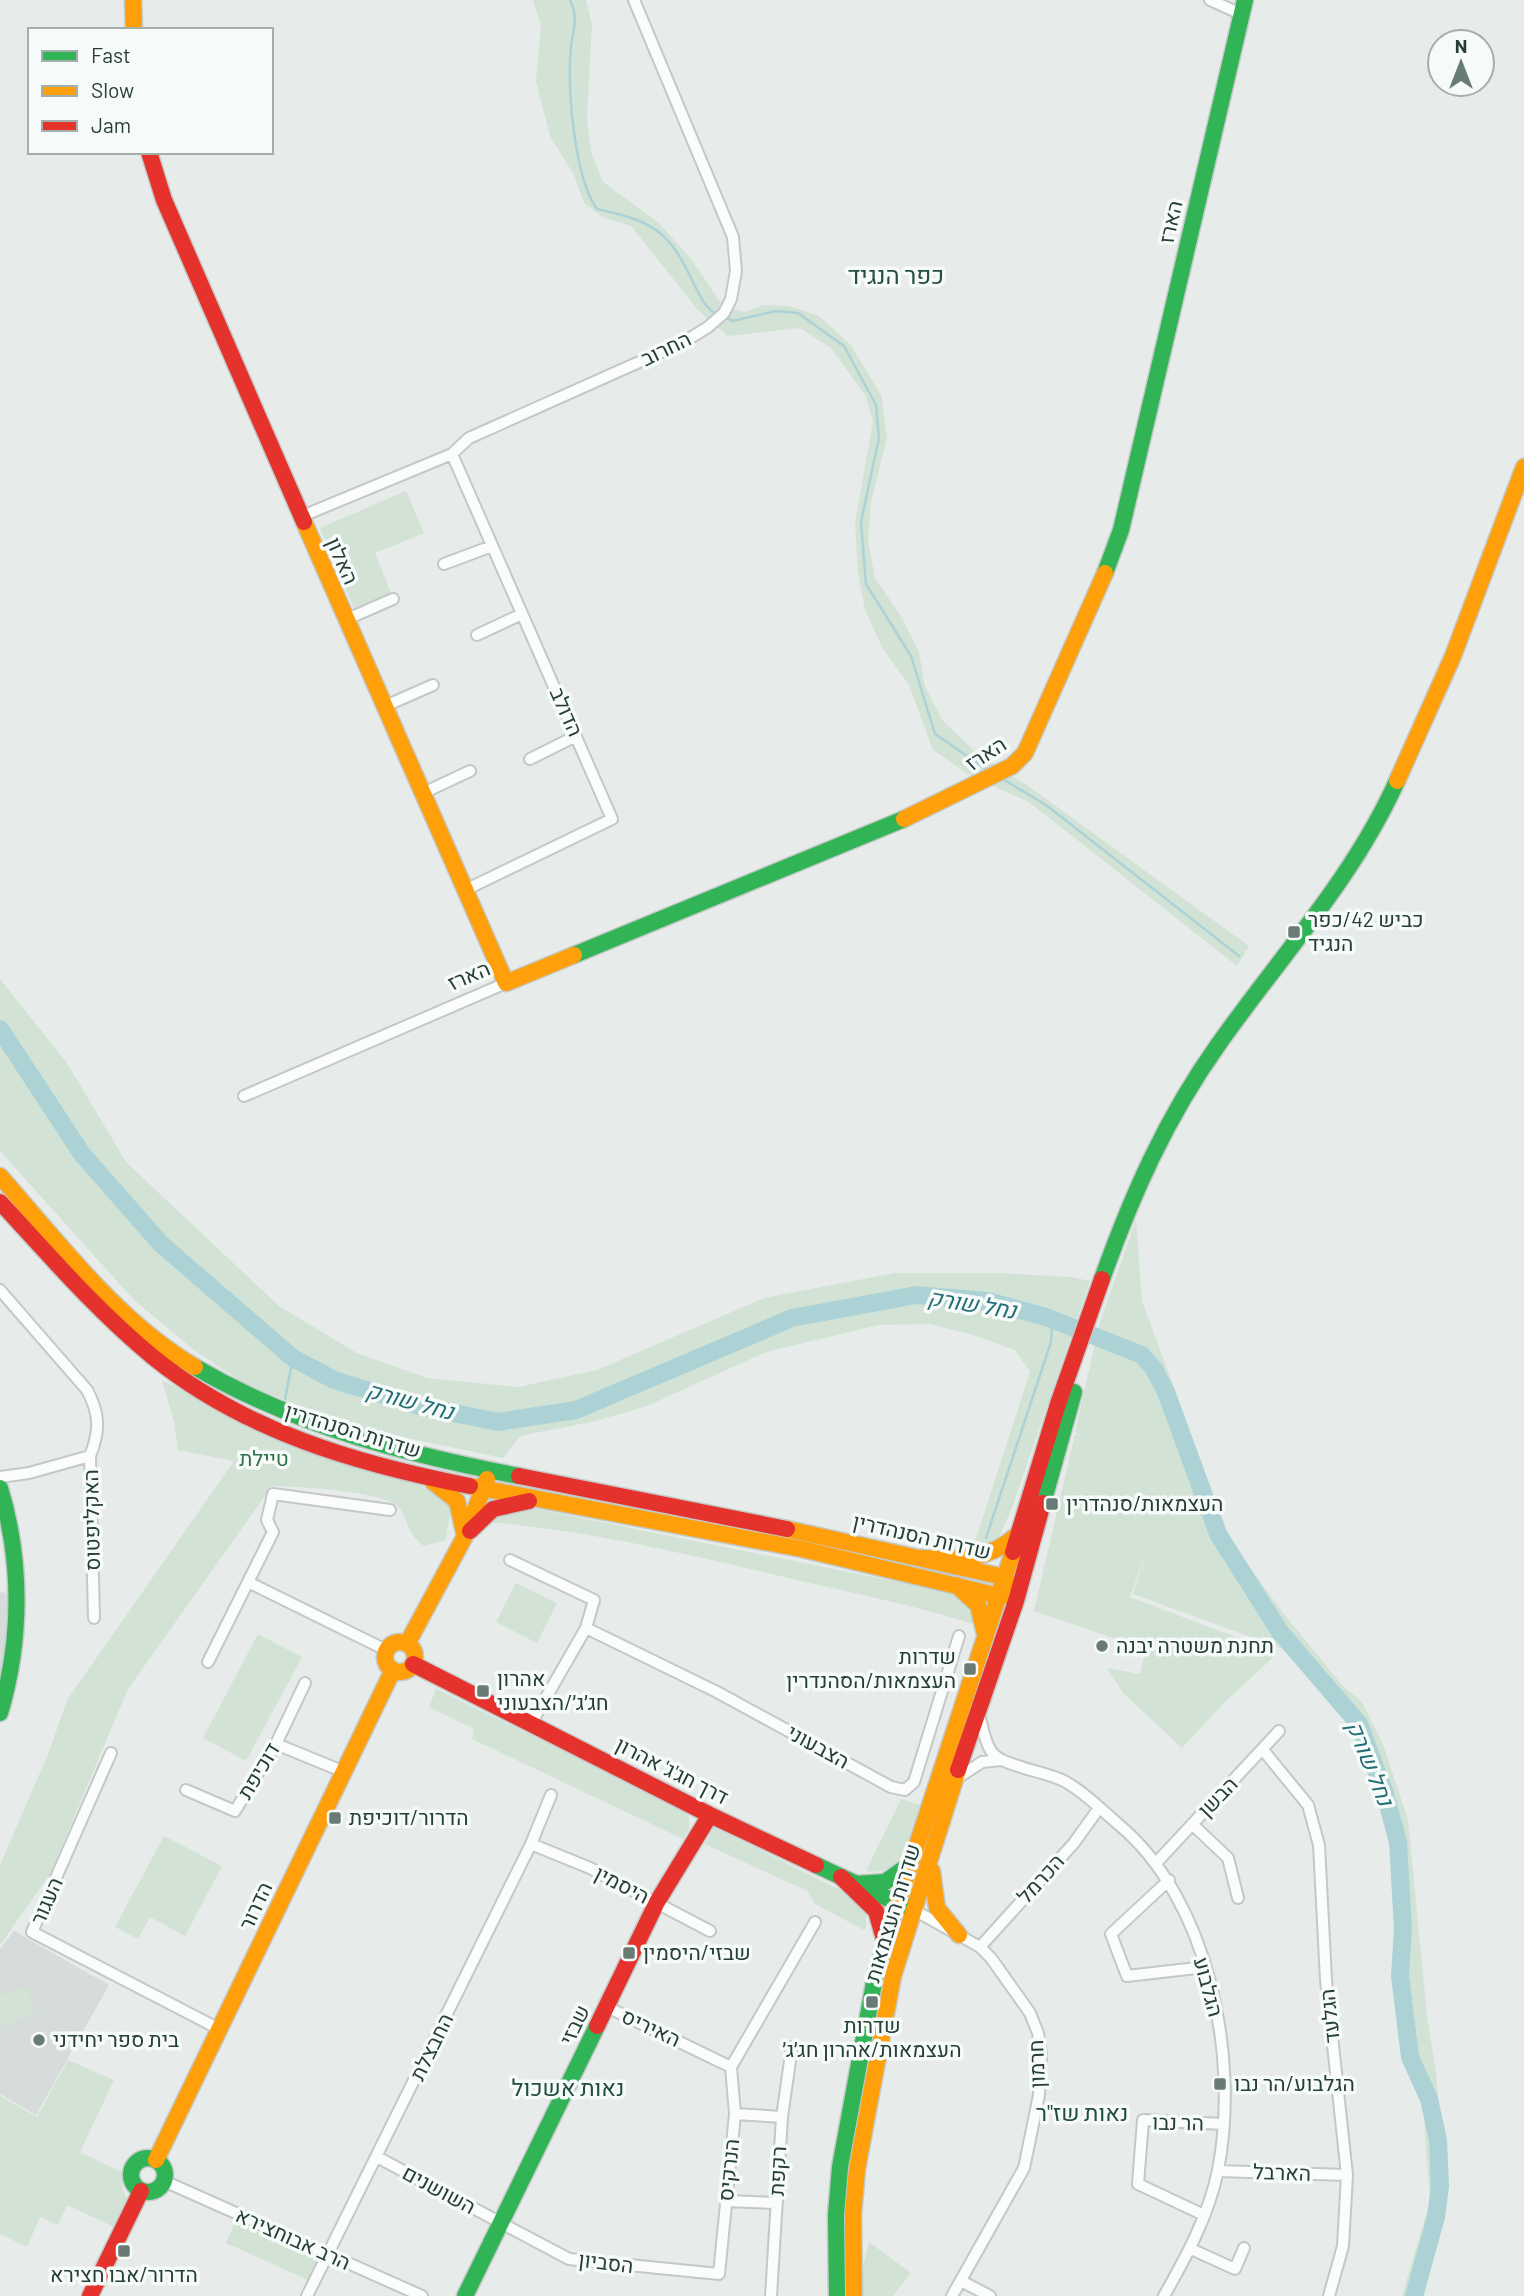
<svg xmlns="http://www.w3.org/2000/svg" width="1524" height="2296" viewBox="0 0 1524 2296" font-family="Barlow,Heebo,sans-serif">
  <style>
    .built { fill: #d5dcd9 }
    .green { fill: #d2e3d6 }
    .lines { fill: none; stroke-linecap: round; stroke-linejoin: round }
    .stream { stroke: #acd2d6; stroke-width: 2.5 }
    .river { stroke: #acd2d6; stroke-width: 18 }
    .street-casing { stroke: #c4c8c6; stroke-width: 14 }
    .fast-casing { stroke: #c3c9c6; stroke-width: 19 }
    .slow-casing { stroke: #c3c9c6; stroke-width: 19 }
    .jam-casing { stroke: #c3c9c6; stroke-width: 19 }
    .street { stroke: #fbfcfc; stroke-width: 10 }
    .fast { stroke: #30b455; stroke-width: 16 }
    .slow { stroke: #ff9f0a; stroke-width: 16 }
    .jam { stroke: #e5322d; stroke-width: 16 }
    .poi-dot { fill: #697b75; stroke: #f6faf8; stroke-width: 2.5 }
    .labels { text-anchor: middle; stroke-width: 7; stroke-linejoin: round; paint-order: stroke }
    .street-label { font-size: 21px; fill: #253e36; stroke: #f6faf8 }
    .poi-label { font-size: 21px; fill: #253e36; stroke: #f6faf8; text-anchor: start }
    .park-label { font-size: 21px; fill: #327247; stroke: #f6faf8 }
    .water-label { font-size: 23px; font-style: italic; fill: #236d76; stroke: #f6faf8 }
    .neighbourhood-label { font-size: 23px; fill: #234f42; stroke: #f6faf8 }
    .quarter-label { font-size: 24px; fill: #234f42; stroke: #f6faf8 }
  </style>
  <rect width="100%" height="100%" fill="#e7ebe9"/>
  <path class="built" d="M0,1592L6,1593L8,1602L4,1685L0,1694Z
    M14,1931L109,1985L36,2115L0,2094V1949Z"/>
  <path class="green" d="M533,0H586L592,24L587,118L591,152L603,182L659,223L692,260L722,305L745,312L763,305L789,306L819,316L851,345L881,395L887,437L871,503L868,540L875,578L900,615L919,652L925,687L943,721L977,753L1031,788L1249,946L1237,966L1029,802L972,777L933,750L909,685L883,649L865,610L858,573L855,523L873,421L865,395L831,348L800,328L728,336L698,310L631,226L604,218L584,203L574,175L550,136L536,81L541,26Z
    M406,491L424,533L375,553L391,593L354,608L320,528Z
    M0,979L67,1063L126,1162L279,1306L357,1353L427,1378L518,1387L597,1370L764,1298L895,1273H1000L1071,1277L1090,1281L1012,1508L995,1546L972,1551L1030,1372L1015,1350L973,1335L930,1324L879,1325L766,1352L647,1406L596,1421L520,1436L503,1458L349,1426L245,1384L194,1350L134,1300L0,1151Z
    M1136,1220L1142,1301L1231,1542L1287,1618L1343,1686L1362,1702L1383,1744L1408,1820L1427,2016L1436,2072L1446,2207L1424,2296H1402L1430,2201L1422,2091L1396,1935L1393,1843L1384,1806L1351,1706L1289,1651L1133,1594L1147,1549L1130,1597L1278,1653L1225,1702L1182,1748L1123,1693L1107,1668L1140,1674L1146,1649L1034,1611L1075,1434L1082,1436L1075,1432L1100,1322Z
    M162,1380C218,1408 274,1434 333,1456C377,1471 413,1477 451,1503L446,1540L424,1546C404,1531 409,1517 397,1506C378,1490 299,1487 272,1486L128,1689L50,1874L0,1945V1865L49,1752L67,1700L234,1461L178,1450L174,1422Z
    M517,1505L957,1594L974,1608L973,1624C914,1605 853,1593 792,1579C692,1555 591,1531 489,1522L491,1514Z
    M516,1583L557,1603L537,1643L496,1622Z
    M258,1634L302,1657L246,1761L203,1738Z
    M436,1689L677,1806L689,1815V1829L683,1839L472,1739L474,1729L429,1707Z
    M901,1799L921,1805C911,1835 906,1877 866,1871Z
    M714,1827L850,1895L866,1913V1927L864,1930L815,1904L807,1891L705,1844Z
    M164,1836L222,1866L185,1936L150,1917L138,1939L115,1927Z
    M26,1987L35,2014L0,2026V1996Z
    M68,2060L114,2080L80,2152L123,2173L122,2187L129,2205L118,2229L67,2205L58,2225L40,2217L27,2247L0,2234V2096L37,2117Z
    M236,2220L319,2257L308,2280L226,2243Z
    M869,2242L911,2273L893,2296H863V2266Z"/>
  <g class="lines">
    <path class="stream" d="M570,0C579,18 573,29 571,47C567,86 574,178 597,209C651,221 668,229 692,280C699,294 704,308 718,315
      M724,317L733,321L776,311L798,313L844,346L876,405L879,438L861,522L866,584L911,656L935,734L989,771
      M1001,778L1046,805L1239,956
      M285,1399L293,1358
      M986,1538L1051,1342L1052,1324L1046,1317"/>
    <path class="river" d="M0,1029L82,1154L161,1244L293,1358L334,1380L419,1406L498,1422L576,1410L792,1318L916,1295L987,1301L1046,1317L1142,1355L1154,1369L1166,1392L1218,1534L1280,1632L1359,1724L1385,1794L1398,1842L1403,1929L1400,1976L1410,2057L1429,2099L1438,2140L1440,2186L1436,2217L1414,2296"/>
    <g class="street-casing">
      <path id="street" d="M1210,0L1241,14
        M452,454L612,819L463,891
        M300,517L452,454L469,438L684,342L708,327L724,313L731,299L736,271L733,237L634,0
        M444,564L492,546
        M345,620L393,599
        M477,635L522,614
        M383,707L433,685
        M530,759L576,736
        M421,794L470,771
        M244,1096L506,983
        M0,1290L87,1390C100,1414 100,1431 90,1456L94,1618
        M0,1477L29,1473L90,1456
        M510,1560L594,1600L586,1628
        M248,1582L386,1650
        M208,1662L273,1532L267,1520L273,1494L390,1510
        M978,1711C982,1723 984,1741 991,1751C998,1761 1013,1764 1024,1768C1037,1772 1052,1775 1064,1781C1083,1791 1102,1810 1118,1824C1209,1899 1240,2058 1218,2170C1209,2215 1186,2257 1164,2296
        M532,1722L586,1628L717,1692L891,1787L905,1790L914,1782L959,1636
        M276,1744L342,1771
        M1263,1750L1308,1805L1319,1845L1326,1980L1347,2175L1343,2246L1329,2296
        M111,1753L32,1932L221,2030
        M956,1779L982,1762L1001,1760
        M186,1790L235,1811L276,1744L305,1683
        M1192,1824L1228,1858L1238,1898
        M531,1844L590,1868L710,1931
        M1157,1862L1279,1731
        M1169,1880L1111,1934L1127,1976L1205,1967
        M914,1910L980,1947L991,1958L1030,2013L1038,2033L1041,2054L1039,2095L1024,2168L952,2296
        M980,1947L1074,1843L1099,1808
        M731,2067L815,1922
        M735,2114L782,2117
        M377,2157L569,2259L719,2274L735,2114L731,2067L607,2007
        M1218,2171L1347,2175
        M164,2181L422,2296
        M726,2201L777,2203
        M1204,2215L1138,2184L1143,2120L1223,2124
        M1191,2249L1235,2269L1244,2248
        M961,2281L990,2296
        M307,2296L531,1844L551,1795
        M771,2296L782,2117L792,2047"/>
    </g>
    <g class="fast-casing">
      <path id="fast" d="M1105,573L1121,530L1245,0
        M574,955L904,819
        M1102,1279C1132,1195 1166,1118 1218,1045C1279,958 1353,879 1397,781
        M195,1367C296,1426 405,1454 519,1476
        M0,1488C22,1561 22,1639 0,1713
        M1043,1503L1074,1392
        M816,1865L906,1907
        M856,1884L885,1882L909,1865
        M131 2175a17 17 0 1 1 34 0a17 17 0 1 1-34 0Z
        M465,2296L597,2026
        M837,2296L836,2215L840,2167L876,1972L896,1909"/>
    </g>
    <g class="slow-casing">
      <path id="slow" d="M133,0L134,30
        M304,522L506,983L574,955
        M1397,781L1453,656L1524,467
        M904,819L1012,766L1025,753L1105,573
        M0,1176C59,1243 117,1321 195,1367
        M433,1482L457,1501L464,1532
        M470,1486L802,1549L999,1596L1008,1595
        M787,1529L1004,1577L1012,1586
        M919,1558C957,1560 987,1562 1017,1535
        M956,1585L978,1605L985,1634
        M385 1657a15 15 0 1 1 30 0a15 15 0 1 1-30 0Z
        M407,1644L464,1538L487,1479
        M932,1871L937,1908L959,1935
        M896,1909L1013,1552
        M156,2160L393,1670
        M854,2296L853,2215L857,2169L893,1976L958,1770"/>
    </g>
    <g class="jam-casing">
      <path id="jam" d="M149,152L164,200L304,522
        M0,1202C49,1255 97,1311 153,1357C244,1431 357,1464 470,1486
        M519,1476L787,1529
        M470,1531L493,1509L529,1501
        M1013,1552L1058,1404L1102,1279
        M413,1664L710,1815L816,1865
        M958,1770L1016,1601L1043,1503
        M841,1877L876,1911L884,1939
        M597,2026L657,1902L710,1815
        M90,2296L141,2191"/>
    </g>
    <use href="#street" class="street"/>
    <use href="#fast" class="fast"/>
    <use href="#slow" class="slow"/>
    <use href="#jam" class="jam"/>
  </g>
  <g class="poi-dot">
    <rect x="1287" y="925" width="14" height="14" rx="3.5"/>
    <rect x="1045" y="1497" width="14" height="14" rx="3.5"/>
    <circle cx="1102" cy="1646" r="7"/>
    <rect x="963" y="1662" width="14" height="14" rx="3.5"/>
    <rect x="476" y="1684" width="14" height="14" rx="3.5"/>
    <rect x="328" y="1811" width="14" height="14" rx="3.5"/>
    <rect x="622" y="1946" width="14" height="14" rx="3.5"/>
    <rect x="865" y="1995" width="14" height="14" rx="3.5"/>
    <circle cx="39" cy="2040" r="7"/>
    <rect x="1213" y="2077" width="14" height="14" rx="3.5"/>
    <rect x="117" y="2244" width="14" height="14" rx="3.5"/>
  </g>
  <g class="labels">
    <g class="street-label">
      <text transform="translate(1171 222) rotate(-77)" y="7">הארז</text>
      <text transform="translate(666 349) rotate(-26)" y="7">החרוב</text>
      <text transform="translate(342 561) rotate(66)" y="7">האלון</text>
      <text transform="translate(566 712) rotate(66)" y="7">הדולב</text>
      <text transform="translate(986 754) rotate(-33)" y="7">הארז</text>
      <text transform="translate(469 976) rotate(-23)" y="7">הארז</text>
      <text transform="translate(353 1431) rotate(17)" y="7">שדרות הסנהדרין</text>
      <text transform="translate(92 1520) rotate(-91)" y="7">האקליפטוס</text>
      <text transform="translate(922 1537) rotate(13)" y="7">שדרות הסנהדרין</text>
      <text transform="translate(818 1747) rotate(29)" y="7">הצבעוני</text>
      <text transform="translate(259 1771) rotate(-59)" y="7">דוכיפת</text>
      <text transform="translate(672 1771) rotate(27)" y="7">דרך חג'ג' אהרון</text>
      <text transform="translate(1218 1797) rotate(-46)" y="7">הבשן</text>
      <text transform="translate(1041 1879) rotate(-48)" y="7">הכרמל</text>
      <text transform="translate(622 1885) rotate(27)" y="7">היסמין</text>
      <text transform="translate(47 1901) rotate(-66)" y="7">העגור</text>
      <text transform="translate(256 1906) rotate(-65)" y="7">הדרור</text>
      <text transform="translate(893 1913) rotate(-73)" y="7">שדרות העצמאות</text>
      <text transform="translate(1208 1987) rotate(75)" y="7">הגלבוע</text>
      <text transform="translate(1330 2016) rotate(-96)" y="7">הגלעד</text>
      <text transform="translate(575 2025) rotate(-64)" y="7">שבזי</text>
      <text transform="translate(651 2028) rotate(25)" y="7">האיריס</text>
      <text transform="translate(432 2047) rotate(-64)" y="7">החבצלת</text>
      <text transform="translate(1037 2064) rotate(-92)" y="7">חרמון</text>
      <text transform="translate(1178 2123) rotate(1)" y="7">הר נבו</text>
      <text transform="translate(729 2170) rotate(-84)" y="7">הנרקיס</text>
      <text transform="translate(778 2171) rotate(-87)" y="7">רקפת</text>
      <text transform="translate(1282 2173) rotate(2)" y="7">הארבל</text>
      <text transform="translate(439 2190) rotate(28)" y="7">השושנים</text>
      <text transform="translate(293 2239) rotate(24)" y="7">הרב אבוחצירא</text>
      <text transform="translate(606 2263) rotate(7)" y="7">הסביון</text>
    </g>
    <g class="poi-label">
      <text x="1308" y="927">כביש 42/כפר<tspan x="1308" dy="24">הנגיד</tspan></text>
      <text x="1066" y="1511">העצמאות/סנהדרין</text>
      <text x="1116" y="1653">תחנת משטרה יבנה</text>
      <text x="956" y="1664" text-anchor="end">שדרות<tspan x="956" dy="24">העצמאות/הסהנדרין</tspan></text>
      <text x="497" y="1686">אהרון<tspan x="497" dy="24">חג׳ג׳/הצבעוני</tspan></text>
      <text x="349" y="1825">הדרור/דוכיפת</text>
      <text x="643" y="1960">שבזי/היסמין</text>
      <text x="872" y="2033" text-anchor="middle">שדרות<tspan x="872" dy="24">העצמאות/אהרון חג׳ג׳</tspan></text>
      <text x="53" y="2047">בית ספר יחידני</text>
      <text x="1234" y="2091">הגלבוע/הר נבו</text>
      <text x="124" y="2282" text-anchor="middle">הדרור/אבו חצירא</text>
    </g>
    <g class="park-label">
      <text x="264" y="1466">טיילת</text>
    </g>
    <g class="water-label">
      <text transform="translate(972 1304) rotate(9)" y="8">נחל שורק</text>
      <text transform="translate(410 1401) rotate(15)" y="8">נחל שורק</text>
      <text transform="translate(1370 1763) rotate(68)" y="8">נחל שורק</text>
    </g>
    <g class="neighbourhood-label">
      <text x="568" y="2096">נאות אשכול</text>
      <text x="1082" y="2121">נאות שז"ר</text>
    </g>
    <g class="quarter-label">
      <text x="896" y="284">כפר הנגיד</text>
    </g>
  </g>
  <rect x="28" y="28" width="245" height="126" fill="#f6faf8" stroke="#a2afaa" stroke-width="2"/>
  <rect x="42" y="51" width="35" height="10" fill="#30b455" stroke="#a2afaa" stroke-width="2"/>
  <text x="91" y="63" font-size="21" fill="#253e36">Fast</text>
  <rect x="42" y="86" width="35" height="10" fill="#ff9f0a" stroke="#a2afaa" stroke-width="2"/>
  <text x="91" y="98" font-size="21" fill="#253e36">Slow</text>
  <rect x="42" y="121" width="35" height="10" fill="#e5322d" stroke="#a2afaa" stroke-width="2"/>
  <text x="91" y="133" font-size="21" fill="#253e36">Jam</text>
  <g transform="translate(1461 63)"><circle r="33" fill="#f6faf8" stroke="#a2afaa" stroke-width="2"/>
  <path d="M0-5L12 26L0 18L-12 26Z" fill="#697b75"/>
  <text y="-10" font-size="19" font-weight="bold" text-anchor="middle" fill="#253e36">N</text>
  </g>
</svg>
